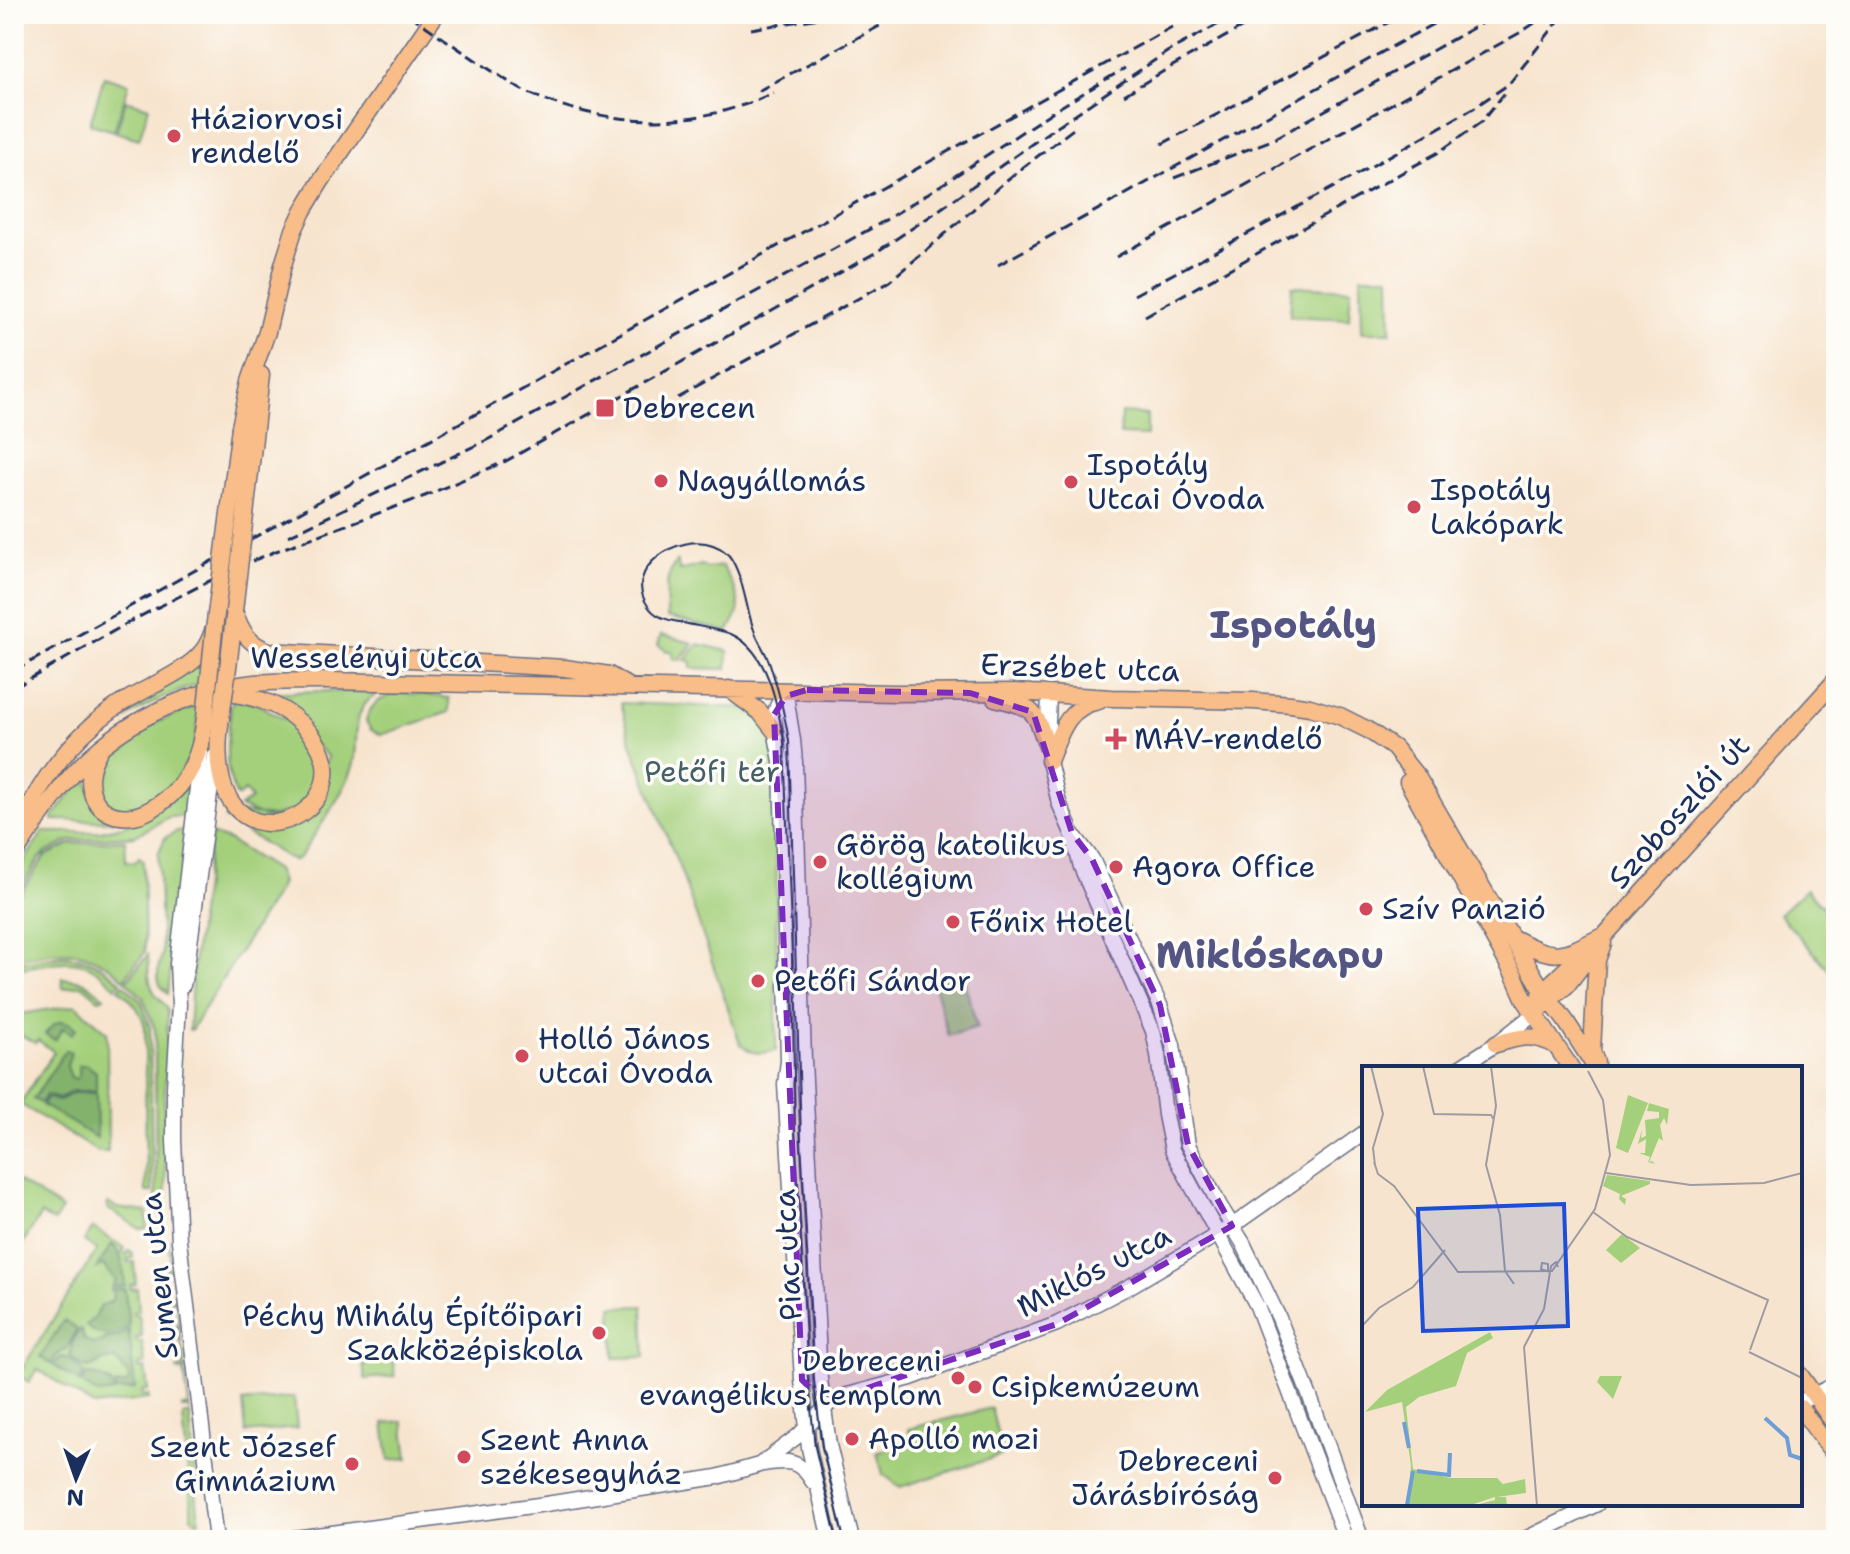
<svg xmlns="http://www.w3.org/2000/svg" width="1850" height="1554" viewBox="0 0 1850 1554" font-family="'Shantell Sans',sans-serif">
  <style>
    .green { fill: #a4d07c; stroke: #60806d; stroke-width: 2 }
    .forest { fill: #83b26c; stroke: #4f7065; stroke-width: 2 }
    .water { fill: #6d9ed7; stroke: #44669a; stroke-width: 2 }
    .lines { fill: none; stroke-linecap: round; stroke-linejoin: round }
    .tertiary-casing { stroke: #686e85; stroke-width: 17 }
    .primary-casing { stroke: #686e85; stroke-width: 19 }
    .tertiary { stroke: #fff; stroke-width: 14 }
    .primary { stroke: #f8bd88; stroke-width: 16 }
    .tram { stroke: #1b2f5e; stroke-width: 2 }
    .rail { stroke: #1b2f5e; stroke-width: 3; stroke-dasharray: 12 6; stroke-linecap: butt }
    .primary-bridge-casing { stroke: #686e85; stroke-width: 19; stroke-linecap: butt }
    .primary-bridge { stroke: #f8bd88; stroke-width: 16 }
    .marked { fill: #7b2cbf; fill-opacity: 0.2; stroke: #7b2cbf; stroke-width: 6; stroke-dasharray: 16 10; stroke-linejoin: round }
    .poi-dot { fill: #d1495b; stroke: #fdfcf7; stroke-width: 3 }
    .labels { text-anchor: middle; stroke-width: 7; stroke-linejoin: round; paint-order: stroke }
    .poi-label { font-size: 30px; fill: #1b2f5e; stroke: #fdfcf7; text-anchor: start }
    .street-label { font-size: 30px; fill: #1b2f5e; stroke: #fdfcf7 }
    .park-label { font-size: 30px; fill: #445f67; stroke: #fdfcf7 }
    .district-label { font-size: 38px; font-weight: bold; fill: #555584; stroke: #fdfcf7 }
    .inset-river { fill: none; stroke: #6d9ed7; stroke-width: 4 }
    .inset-road { fill: none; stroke: #9f9ca1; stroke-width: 2 }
    .view { fill: #1d4ed8; fill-opacity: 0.15; stroke: #1d4ed8; stroke-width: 4 }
    .inset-edge { fill: none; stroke: #1b2f5e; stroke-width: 4 }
  </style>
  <rect width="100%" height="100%" fill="#fdfcf7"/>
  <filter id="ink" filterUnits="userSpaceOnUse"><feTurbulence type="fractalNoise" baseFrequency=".0125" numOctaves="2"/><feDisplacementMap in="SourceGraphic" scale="16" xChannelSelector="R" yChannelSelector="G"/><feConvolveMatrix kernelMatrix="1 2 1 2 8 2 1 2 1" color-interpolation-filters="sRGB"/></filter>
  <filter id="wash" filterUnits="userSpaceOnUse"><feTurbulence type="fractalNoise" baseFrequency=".006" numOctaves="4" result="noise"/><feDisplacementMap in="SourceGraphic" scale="32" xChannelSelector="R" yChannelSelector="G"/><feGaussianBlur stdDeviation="1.8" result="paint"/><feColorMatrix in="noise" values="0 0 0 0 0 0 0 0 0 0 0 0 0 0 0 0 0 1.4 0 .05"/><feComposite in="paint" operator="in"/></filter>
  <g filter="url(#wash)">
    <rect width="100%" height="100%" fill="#f7e4ce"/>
    <path class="green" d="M104,76L129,84L114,131L90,124Z
      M126,100L149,107L139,139L116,132Z
      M1390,276L1391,332H1362L1361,276Z
      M1292,286L1351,289L1349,319L1290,316Z
      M1121,413L1147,415V436L1120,435Z
      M677,561L680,571L701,565L707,568L722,566C729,579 742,597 738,612C736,619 731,626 728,632L667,617C667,597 663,577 677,561Z
      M661,635L693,643L680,660L673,659L672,651H667L658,645Z
      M698,644L728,651L727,669L691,668V661L685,660Z
      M205,655L203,683C136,703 90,739 46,792L45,786L99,724Z
      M321,691L375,692L376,695C350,709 359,739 354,763C348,789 315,833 300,857L293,861L225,819L233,812L303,819L328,757L262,693Z
      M400,693L421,694L449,698V712L381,735L371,730L366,721C369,704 384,696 400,693Z
      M232,700L253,702L298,726L321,773L303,808L267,818L240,807L251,799L245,791L237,797C221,766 228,733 232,700Z
      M621,703L750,708L770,731L777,762L776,1051C759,1053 753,1056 740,1043L680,869L632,746Z
      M201,704L194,749L173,785L143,808L113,810L94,789L102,759L119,745L155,723Z
      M84,777L113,821L53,820L52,818Z
      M191,783L188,816L169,817L135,836L69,841L47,852L40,858L14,898V876L43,832H97L126,825L146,818Z
      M182,830L187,831L168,994L160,985L158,978V969L162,953L158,854L165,838L175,832Z
      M211,834L228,840L276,870L281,882L278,890L191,1030H189L193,965Z
      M125,840L126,861L135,862L139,857L143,860L145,952L124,979C85,943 62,951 14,959V903L45,856L70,844Z
      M1806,889L1836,921V969L1832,973L1779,914Z
      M148,955C149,969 147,983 156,995C161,1001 165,1003 168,1011L164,1118L166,1190L164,1195L156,1201L155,1030L143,998L126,981Z
      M58,956C84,955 102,965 121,982L116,987C108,980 100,972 91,967C68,956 38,966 14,970V963Z
      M962,973L977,1027L948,1036L933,981Z
      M62,978L83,981L104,997L99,999L82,985L63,988Z
      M123,984L141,1001L150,1028L152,1192H146L145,1027C141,1010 132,1000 119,989Z
      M76,1005L107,1032L108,1152H98L20,1104L54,1052L38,1040L35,1043L19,1034L14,1042V1015Z
      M14,1179L62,1209L54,1222L41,1214L14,1257Z
      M108,1203L117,1208L147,1212V1229H140L107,1208Z
      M93,1228L125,1248L122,1253L126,1255L129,1250L133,1253V1258L127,1259L128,1262H134L136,1284L130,1285L131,1289L137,1288L139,1311L133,1312L134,1315H139L142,1337L136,1338L137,1342H142L145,1364H139V1368H145L148,1390L142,1391V1395H148L149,1399L94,1406L37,1369L29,1382L18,1375L97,1250L84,1241Z
      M168,1239L188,1393C192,1435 194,1478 199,1521H196L192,1518L183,1416L190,1414L189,1408L182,1409V1407L189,1406L184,1371H178L177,1369L184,1368L181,1341H174V1339L180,1338L179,1327L173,1328V1326L179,1325L176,1301H170V1299L176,1298L172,1270H166V1268L172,1267Z
      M643,1306L645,1357L614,1358L612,1307Z
      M393,1360L395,1376L365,1379L363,1364Z
      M294,1397L297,1428L246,1433L243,1402Z
      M991,1408L1003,1455L900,1487L883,1474L877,1453L912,1441L908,1429Z
      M403,1421L408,1458L389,1460L384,1423Z"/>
    <path class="forest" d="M61,1021L71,1024L76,1029L72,1034L63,1028L55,1040L45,1034L53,1025Z
      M66,1050L71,1052L67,1066L71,1077L76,1079L79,1077V1065H87L96,1072V1091H72L59,1099L46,1095L41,1103L33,1099Z
      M73,1093H96L97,1138L42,1105L47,1098L59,1101Z
      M112,1244C124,1255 123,1271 125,1286L112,1287L116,1280L103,1265L96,1269Z
      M125,1289L129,1326C116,1336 96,1339 86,1325L95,1317L101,1306L112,1301L113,1293L111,1290Z
      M64,1320L77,1329L67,1348L56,1356L51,1364L40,1357Z
      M81,1329L84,1339L93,1344L102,1342L106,1338L119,1336L129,1330L135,1389L117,1391L116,1385L127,1384L130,1379L128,1374L116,1360C91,1356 97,1381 71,1357C69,1348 74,1335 81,1329Z
      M61,1357L68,1358L83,1370L84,1374L79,1382L53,1365Z
      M87,1375C98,1375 112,1380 115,1392L98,1394L81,1383Z"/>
    <path class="water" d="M696 769a9 9 0 1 1 18 0a9 9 0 1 1-18 0Z"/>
  </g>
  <g filter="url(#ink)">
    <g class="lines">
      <g class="tertiary-casing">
        <path id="tertiary" d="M785,690L793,740L795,762L804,1061L820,1379L829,1445L852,1540
          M796,692C762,699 778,739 781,762L788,1061L785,1084L802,1380L809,1448L830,1540
          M1049,694L1048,722L1049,761L1059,803L1072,833L1081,867L1153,1031L1158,1055L1165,1115L1172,1150L1257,1306L1346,1540
          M201,752L177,964L179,1005L174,1087V1141L179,1241L216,1540
          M1076,838L1092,859L1160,1005L1173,1045L1188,1145L1220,1206L1243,1243L1279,1318L1310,1397L1362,1540
          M183,985L187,966L215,756
          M1459,1068L1496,1044L1534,1014
          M1800,1402L1836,1384
          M763,1464C788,1460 799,1459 813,1482
          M280,1540L546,1504L717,1477L759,1465L798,1436L830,1403L844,1396L911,1378L1057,1324L1132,1285L1232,1226L1364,1133
          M1523,1540L1597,1504"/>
      </g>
      <g class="primary-casing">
        <path id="primary" d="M240,427L250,381L267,332L283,265L294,230L303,211L321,181L436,14
          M255,429L261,375
          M234,611C241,631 248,644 269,651L565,668L609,675L629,687
          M229,660L234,617
          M729,689L760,712L774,730
          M995,698C1038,708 1034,711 1048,749
          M221,718C195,892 380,816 309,732C288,707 260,697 228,693
          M98,753C80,783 93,821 133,816C143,815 152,809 161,803C190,782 201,753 205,718
          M1049,761C1060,734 1066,707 1099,701
          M1408,782L1514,975L1525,1000L1571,1068
          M14,840C35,788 67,742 113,709C137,691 184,674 201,653C207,647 210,639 213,631
          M14,855C32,828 50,800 72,775C120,722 185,691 255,683C279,681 304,681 329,681L895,693L1015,692L1112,698L1253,701L1291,704L1310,707L1340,716L1368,730L1394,748L1418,778L1543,991L1565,1020L1596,1068
          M1513,938C1555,960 1559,958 1601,937
          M1539,998L1543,991L1578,958
          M1534,1014L1567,985L1606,934L1836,680
          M1496,1044C1521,1037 1531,1033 1555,1045
          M1596,1062L1592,1051L1595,993L1597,960L1603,943
          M1800,1375L1836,1426
          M1800,1408L1836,1457"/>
      </g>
      <use href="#tertiary" class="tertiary"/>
      <use href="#primary" class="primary"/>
      <path class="tram" d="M837,1540L815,1447L808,1380L795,1132L792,958L784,742C778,708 769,652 733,635C720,629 694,626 679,622C667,620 655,617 648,606C621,568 680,532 713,545C721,548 728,553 732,560C744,581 746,608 754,630C758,642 766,652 770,664C778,689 785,715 789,741L801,1139L814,1380L822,1446L844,1540"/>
      <path class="rail" d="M409,14C435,33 462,51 489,69C500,76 510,83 520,89C588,122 669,130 740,106C752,103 763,97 774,93
        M751,29L844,14
        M758,91L902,14
        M1124,95L1169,68L1266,14
        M1162,144L1404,14
        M1174,178L1272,140L1498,14
        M1116,257L1523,31L1548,14
        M998,265L1451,14
        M1134,295L1349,179L1472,109L1509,84L1564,14
        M1145,316L1439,152L1481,122L1504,94
        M678,398L888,282L922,254L1008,179L1077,126
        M288,536L489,439L879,224L946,182L1052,112L1125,68
        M14,671L1195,14
        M14,688L133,620L231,570L276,551L425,496L506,461L875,253L929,217L1050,131L1167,52L1237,14"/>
      <g class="primary-bridge-casing">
        <path id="primary-bridge" d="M234,611L255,429
          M205,718L214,630L240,427
          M221,718L229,660"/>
      </g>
      <use href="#primary-bridge" class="primary-bridge"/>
    </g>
  </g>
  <path class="marked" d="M807,690L970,693L1033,712L1072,833L1092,859L1160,1005L1188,1145L1232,1226L1057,1324L844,1396L815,1393L802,1380L774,715L786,696Z"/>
  <g class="poi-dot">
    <circle cx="174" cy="136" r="8"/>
    <rect x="595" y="398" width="20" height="20" rx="4"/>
    <circle cx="661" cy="481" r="8"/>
    <circle cx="1071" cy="482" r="8"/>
    <circle cx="1414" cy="507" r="8"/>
    <path d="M1112 727h8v8h8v8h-8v8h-8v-8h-8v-8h8z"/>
    <circle cx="820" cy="862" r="8"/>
    <circle cx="1116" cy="867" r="8"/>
    <circle cx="1366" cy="909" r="8"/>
    <circle cx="953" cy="922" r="8"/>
    <circle cx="758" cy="981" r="8"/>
    <circle cx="522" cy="1056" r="8"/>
    <circle cx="599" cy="1333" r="8"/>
    <circle cx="958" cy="1378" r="8"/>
    <circle cx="975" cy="1387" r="8"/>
    <circle cx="852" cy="1439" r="8"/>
    <circle cx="464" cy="1457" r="8"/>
    <circle cx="352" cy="1464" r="8"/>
    <circle cx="1275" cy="1478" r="8"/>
  </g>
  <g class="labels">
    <g class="poi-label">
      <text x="190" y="129">Háziorvosi<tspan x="190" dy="34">rendelő</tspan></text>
      <text x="623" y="418">Debrecen</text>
      <text x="1087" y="475">Ispotály<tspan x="1087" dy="34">Utcai Óvoda</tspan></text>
      <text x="677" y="491">Nagyállomás</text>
      <text x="1430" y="500">Ispotály<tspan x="1430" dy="34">Lakópark</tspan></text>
      <text x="1134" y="749">MÁV-rendelő</text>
      <text x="836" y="855">Görög katolikus<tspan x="836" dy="34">kollégium</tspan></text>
      <text x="1132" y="877">Agora Office</text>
      <text x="1382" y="919">Szív Panzió</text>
      <text x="969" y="932">Főnix Hotel</text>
      <text x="774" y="991">Petőfi Sándor</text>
      <text x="538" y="1049">Holló János<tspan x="538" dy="34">utcai Óvoda</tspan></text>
      <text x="583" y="1326" text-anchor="end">Péchy Mihály Építőipari<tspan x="583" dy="34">Szakközépiskola</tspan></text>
      <text x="942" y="1371" text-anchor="end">Debreceni<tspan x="942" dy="34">evangélikus templom</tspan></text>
      <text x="991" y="1397">Csipkemúzeum</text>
      <text x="868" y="1449">Apolló mozi</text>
      <text x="480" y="1450">Szent Anna<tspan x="480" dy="34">székesegyház</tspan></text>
      <text x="336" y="1457" text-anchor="end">Szent József<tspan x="336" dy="34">Gimnázium</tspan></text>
      <text x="1259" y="1471" text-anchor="end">Debreceni<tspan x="1259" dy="34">Járásbíróság</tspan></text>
    </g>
    <g class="street-label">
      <text x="366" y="668">Wesselényi utca</text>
      <text transform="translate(1080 668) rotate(2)" y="10">Erzsébet utca</text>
      <text transform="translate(1679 812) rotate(-48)" y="10">Szoboszlói út</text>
      <text transform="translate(788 1255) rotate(-93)" y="10">Piac utca</text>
      <text transform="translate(1094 1271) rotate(-27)" y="10">Miklós utca</text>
      <text transform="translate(159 1276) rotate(-96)" y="10">Sumen utca</text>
    </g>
    <g class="park-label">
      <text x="712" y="782">Petőfi tér</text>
    </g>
    <g class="district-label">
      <text x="1293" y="638">Ispotály</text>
      <text x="1270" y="968">Miklóskapu</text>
    </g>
  </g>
  <g transform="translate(1362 1066)">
    <rect width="440" height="440" fill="#f7e4ce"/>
    <path d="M266,29L286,37L266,87L254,82ZM287,37L307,43L305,59L302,52L298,59L301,75L297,72L287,96L290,95L293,98L286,96L288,91L277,87H283L284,73L276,78L280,63L279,72L284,70L283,54L297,52V46L285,45ZM245,109L288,115V118L259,130L264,133L263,139L257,133L258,128L241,120ZM260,168L278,182L259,197L244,184ZM128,266L131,272L105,287L94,320L57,331L44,341L51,403L88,412H135L141,418L163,413L164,427L135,431H144L145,440H110L133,434V431L106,440H45L49,400L40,336L3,346L25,324ZM238,310H260L251,333L235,316Z" fill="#a4d07c"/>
    <path class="inset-river" d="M403,352L425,372L428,389L440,393M42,356L47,382M55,405L87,409L88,387M45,439L51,405"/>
    <path class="inset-road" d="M9,0L21,48L11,82L13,99M61,0L72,48L129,49L132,54M129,0L134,40L124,99L138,149L143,205L152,218M12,96L16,108L32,120L96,206L190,205L233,143L248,89L241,34L226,5M244,107L329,119L402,117L440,107M231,146L265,171L406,234L388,284M186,206V198L180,197L179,203L187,206M0,260L17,242L51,221L83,184M387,286L440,312M175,440L162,281L182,243L189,200L194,196L196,201"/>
    <path class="view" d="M202,138L206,260L61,265L56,143Z"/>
    <rect width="440" height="440" class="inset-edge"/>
  </g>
  <rect width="1850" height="1554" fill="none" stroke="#fdfcf7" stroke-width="48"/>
  <g transform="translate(76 1478) rotate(182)" stroke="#fdfcf7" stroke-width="6" paint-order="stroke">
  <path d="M0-6L14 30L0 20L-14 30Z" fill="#1b2f5e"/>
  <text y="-12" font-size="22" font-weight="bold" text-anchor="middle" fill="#1b2f5e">N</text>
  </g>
</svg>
